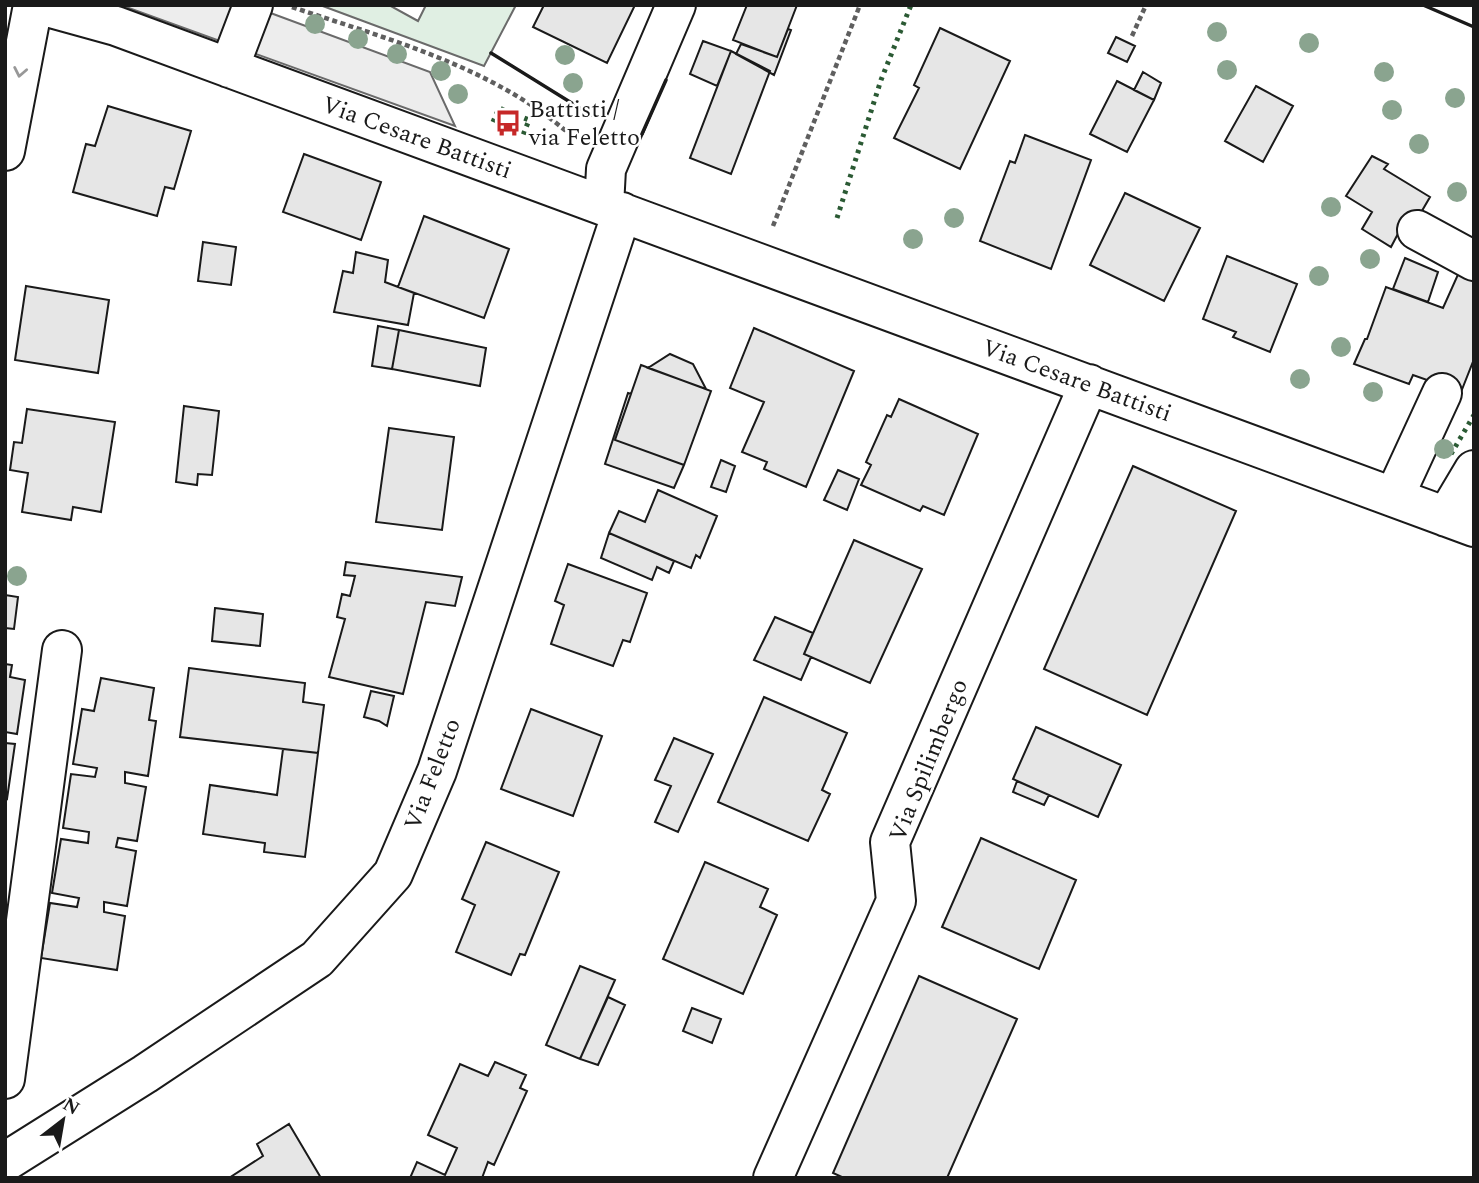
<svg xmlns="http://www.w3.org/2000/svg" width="1479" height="1183" viewBox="0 0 1479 1183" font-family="Spectral,serif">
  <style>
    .green { fill: #e0efe3; stroke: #6a6a6a; stroke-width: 2 }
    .parking { fill: #ededed; stroke: #6a6a6a; stroke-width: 2 }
    .building { fill: #e6e6e6; stroke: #1a1a1a; stroke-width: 2 }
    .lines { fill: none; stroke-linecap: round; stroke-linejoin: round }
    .minor-casing { stroke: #1a1a1a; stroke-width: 42 }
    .path { stroke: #5f5f5f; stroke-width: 4.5; stroke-dasharray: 5 3.5; stroke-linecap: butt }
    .minor { stroke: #fff; stroke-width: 38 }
    .hedge { stroke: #2b5a34; stroke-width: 5; stroke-dasharray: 3.5 5; stroke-linecap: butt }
    .wall { stroke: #1a1a1a; stroke-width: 3.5 }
    .tree { fill: #8aa48f }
    .oneway { stroke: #989898 }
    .labels { text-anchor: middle; stroke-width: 5; stroke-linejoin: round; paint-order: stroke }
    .poi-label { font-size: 24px; fill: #1a1a1a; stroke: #fff; text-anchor: start }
    .street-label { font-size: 24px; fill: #1a1a1a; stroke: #fff }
  </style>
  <rect width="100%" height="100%" fill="#fff"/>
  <path class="green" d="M320,5H389L418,21L426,5H516L484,66Z"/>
  <path class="parking" d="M126,5H249L430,72L455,126L126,7Z"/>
  <path class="building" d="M544,5H635L607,63L533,27Z
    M747,5H797L777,57L733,40Z
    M940,28L1010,61L960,169L894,138L919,88L914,85Z
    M788,29L791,30L774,75L736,54L741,44L777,57Z
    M1116,37L1135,46L1127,62L1108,53Z
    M703,41L731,51L717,86L690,74Z
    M731,51L770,71L731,174L690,158Z
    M1143,72L1161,83L1154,100L1134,90Z
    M1117,81L1154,100L1127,152L1090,134Z
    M1256,86L1293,106L1263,162L1225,141Z
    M108,106L191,131L174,189L165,187L157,216L73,192L86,144L95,146Z
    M1025,135L1091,160L1051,269L980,241L1010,161L1015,163Z
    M304,154L381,182L361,240L283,212Z
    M1372,156L1388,164L1384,169L1430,197L1409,233L1401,228L1391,247L1362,229L1372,212L1346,196Z
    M1125,193L1200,228L1164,301L1090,265Z
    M424,216L509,249L484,318L398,287Z
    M203,242L236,247L231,285L198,281Z
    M356,252L388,260L385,282L414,293L408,325L334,312L343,271L353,273Z
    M1227,256L1297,284L1270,352L1233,337L1236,332L1203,319Z
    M1405,258L1438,272L1428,302L1393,289Z
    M1460,270L1474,276V359L1461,392L1413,375L1409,384L1354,364L1365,339H1367L1386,287L1443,308Z
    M26,286L109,300L98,373L15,360Z
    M378,326L399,330L392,369L372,366Z
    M754,328L854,371L806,487L764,469L767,462L742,452L764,402L730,388Z
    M399,330L486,348L480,386L392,369Z
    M670,354L693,364L706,389L648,368Z
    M641,365L711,391L684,465L615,440Z
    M628,393L631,394L615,440L684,465L674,488L605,464Z
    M899,399L978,434L944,515L923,506L920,511L861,485L871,465L866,462L887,415L891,417Z
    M184,406L219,411L212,475L198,474L197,485L176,482Z
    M27,409L115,422L101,512L73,507L71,520L22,512L28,473L10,470L14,442L22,443Z
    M389,428L454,437L442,530L376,522Z
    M721,460L735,466L726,492L711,487Z
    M1133,466L1236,511L1147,715L1044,669Z
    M838,470L859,479L847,510L824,500Z
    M658,490L717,516L700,558L696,555L691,568L609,533L619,511L645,522Z
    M609,533L674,561L669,573L657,567L652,580L601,558Z
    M854,540L922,569L870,683L804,654Z
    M346,562L462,577L455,606L426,602L403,694L329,677L345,619L337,617L342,594L350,596L355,576L344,575Z
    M568,564L647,593L630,642L623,640L613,666L551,644L564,605L555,601Z
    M5,595L18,597L14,629L5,628Z
    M215,608L263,614L260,646L212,641Z
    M775,617L813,633L804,654L811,657L801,680L754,660Z
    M5,664L12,665L10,677L25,680L17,734L5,732Z
    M189,668L305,683L303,702L324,705L318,753L180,737Z
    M101,678L154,688L149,720L156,721L148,776L125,772V783L146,787L137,841L118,838L116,847L136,851L127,906L104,902V912L125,916L117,970L41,958L50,903L77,907L79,898L52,893L61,839L88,843L89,832L63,828L71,774L95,777L97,768L73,764L82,709L94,711Z
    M371,691L394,696L387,726L379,721L364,717Z
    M764,697L847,733L822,790L830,794L808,841L718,802Z
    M531,709L602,736L573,816L501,789Z
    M1036,727L1121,765L1098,817L1013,779Z
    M674,738L713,754L678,832L655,822L671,786L655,780Z
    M5,743L15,744L7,799L5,798Z
    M283,749L318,753L305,857L264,852L265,843L203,834L210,785L277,795Z
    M1017,781L1049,795L1044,805L1013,792Z
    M981,838L1076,880L1039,969L942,927Z
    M486,842L559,872L525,955L520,954L511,975L456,952L475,905L462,899Z
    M705,862L768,889L760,907L777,915L743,994L663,959Z
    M580,966L615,980L580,1059L546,1045Z
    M919,976L1017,1019L947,1178H844L833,1173Z
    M608,997L625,1005L598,1065L580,1059Z
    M692,1008L721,1019L712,1043L683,1031Z
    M495,1062L526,1075L520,1088L527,1091L494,1165L488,1162L482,1178H410L417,1162L445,1175L457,1148L428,1135L460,1064L488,1076Z
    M289,1124L321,1178H229L263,1156L257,1144Z"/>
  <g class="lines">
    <g class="minor-casing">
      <path id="minor" d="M40,5L116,26L1474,527
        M229,68L253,5
        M5,151L33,5
        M604,206L606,169L676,5
        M1417,230L1474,261
        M1394,497L1442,393
        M1446,517L1474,470
        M5,1079L62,650
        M5,1162L145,1074L317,959L393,874L437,771L622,212
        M773,1178L896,901L890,842L1089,384"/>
    </g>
    <path class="path" d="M292,7C390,40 495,67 574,138
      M1132,36L1146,5
      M773,226L860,5"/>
    <use href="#minor" class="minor"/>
    <path class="hedge" d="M493,122L499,108L529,120L523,135
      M837,218L881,80L911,5
      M1451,454L1474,415"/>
    <path class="wall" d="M1423,5L1474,27
      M491,53L591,115
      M642,134L666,80"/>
  </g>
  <g class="tree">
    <circle cx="315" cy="24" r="10"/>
    <circle cx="1217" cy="32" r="10"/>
    <circle cx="358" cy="39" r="10"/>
    <circle cx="1309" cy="43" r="10"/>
    <circle cx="397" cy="54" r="10"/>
    <circle cx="565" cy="55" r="10"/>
    <circle cx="1227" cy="70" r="10"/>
    <circle cx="441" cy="71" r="10"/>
    <circle cx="1384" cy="72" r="10"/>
    <circle cx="573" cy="83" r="10"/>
    <circle cx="458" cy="94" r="10"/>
    <circle cx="1455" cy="98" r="10"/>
    <circle cx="1392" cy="110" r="10"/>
    <circle cx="1419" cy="144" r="10"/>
    <circle cx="1457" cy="192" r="10"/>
    <circle cx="1331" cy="207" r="10"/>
    <circle cx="954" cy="218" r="10"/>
    <circle cx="913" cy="239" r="10"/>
    <circle cx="1370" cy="259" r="10"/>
    <circle cx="1319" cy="276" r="10"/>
    <circle cx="1341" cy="347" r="10"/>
    <circle cx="1300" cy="379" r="10"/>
    <circle cx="1373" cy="392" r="10"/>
    <circle cx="1444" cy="449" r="10"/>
    <circle cx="17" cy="576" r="10"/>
  </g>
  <defs><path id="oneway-chevron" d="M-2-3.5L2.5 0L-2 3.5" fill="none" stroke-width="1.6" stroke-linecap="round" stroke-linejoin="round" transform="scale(1.75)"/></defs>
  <use class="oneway" href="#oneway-chevron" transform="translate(20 72) rotate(101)"/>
  <defs>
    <g id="bus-bare" transform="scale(2.1)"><path d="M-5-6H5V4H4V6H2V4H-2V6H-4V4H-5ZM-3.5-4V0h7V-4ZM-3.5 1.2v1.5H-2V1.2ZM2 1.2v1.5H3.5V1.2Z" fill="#c62828" stroke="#fff" stroke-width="2.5" paint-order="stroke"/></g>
  </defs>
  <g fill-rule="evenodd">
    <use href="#bus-bare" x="508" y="123"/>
  </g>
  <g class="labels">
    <g class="poi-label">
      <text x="529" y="117">Battisti /<tspan x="529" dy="28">via Feletto</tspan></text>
    </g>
    <g class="street-label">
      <text transform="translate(417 137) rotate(20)" y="8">Via Cesare Battisti</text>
      <text transform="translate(1077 380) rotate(20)" y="8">Via Cesare Battisti</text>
      <text transform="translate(928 760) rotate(-68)" y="8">Via Spilimbergo</text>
      <text transform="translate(432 774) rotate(-69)" y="8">Via Feletto</text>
    </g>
  </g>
  <rect width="1479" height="1183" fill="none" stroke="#1a1a1a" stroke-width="14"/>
  <g transform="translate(63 1120) rotate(31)" stroke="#ffffff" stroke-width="5" paint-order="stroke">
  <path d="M0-5L12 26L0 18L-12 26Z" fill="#1a1a1a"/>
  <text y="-10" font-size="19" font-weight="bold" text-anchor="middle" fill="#1a1a1a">N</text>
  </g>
</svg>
